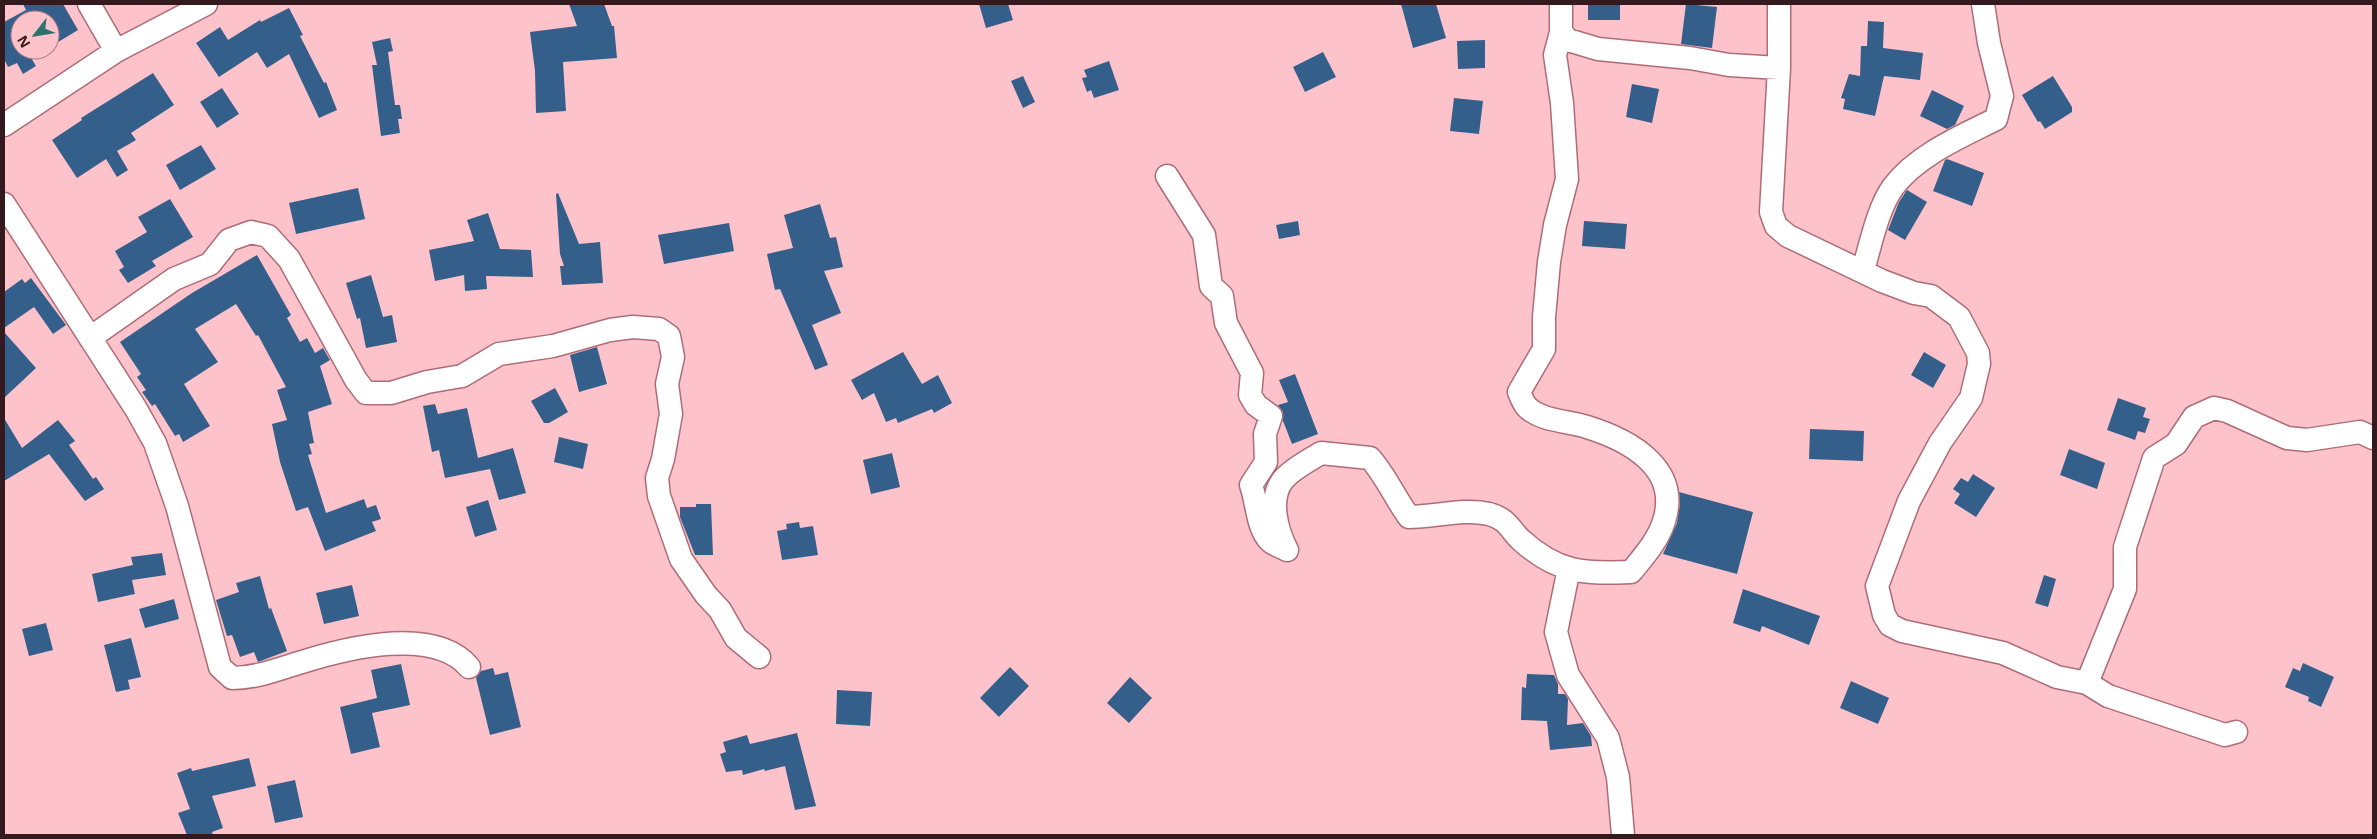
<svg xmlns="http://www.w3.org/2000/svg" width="2377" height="839" viewBox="0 0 2377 839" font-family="'Noto Sans',sans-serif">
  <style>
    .building { fill: #345f8b }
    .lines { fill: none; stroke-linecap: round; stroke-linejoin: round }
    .minor-casing { stroke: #ae6c76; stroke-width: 25 }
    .minor { stroke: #fff; stroke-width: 22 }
  </style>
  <rect width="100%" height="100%" fill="#fec3ca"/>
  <path class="building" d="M23,4H63L78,30L50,47V20H20V50H41L30,56L36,66L23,74L17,63L8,67L4,59V22L26,10Z
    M569,4H604L612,26H614L617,58L563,62L566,111L536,113L535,71L530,32L577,26Z
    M979,4H1008L1013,20L986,28Z
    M1401,4H1436L1446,38L1413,48Z
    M1588,4H1620V20H1588Z
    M1686,4L1717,7L1712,48L1681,44Z
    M289,8L303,35L300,36L324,83L326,82L337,110L319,118L289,54L267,68L257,52L219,77L196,43L220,27L228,40L260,20L261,22Z
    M1868,21L1884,22L1883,48L1923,53L1920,80L1884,76L1875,116L1843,109L1845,99L1841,98L1849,74L1860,76L1861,46H1867Z
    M390,38L393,51L388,52L395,105H400L402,119H398L400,133L381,136L372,65H377L372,42Z
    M1485,40V68L1458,69L1457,41Z
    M1323,52L1336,77L1305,92L1293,67Z
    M1109,61L1119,90L1094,98L1091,90L1087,92L1082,78L1087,77L1084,70Z
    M153,73L174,105L131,133L136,140L117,151L128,170L117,177L106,159L77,178L52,140L82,120L81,118Z
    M1023,76L1035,102L1023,108L1011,81Z
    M2053,76L2072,107V112L2045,129L2040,121L2038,122L2022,95Z
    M1632,84L1659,89L1652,123L1626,117Z
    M222,88L239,114L217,128L200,102Z
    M1932,90L1964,106L1955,125L1947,129L1920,116Z
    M1454,98L1483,101L1479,134L1450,131Z
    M201,145L216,169L180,190L166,165Z
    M1947,159L1984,173L1972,206L1933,191L1945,160Z
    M358,188L365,219L296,234L289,203Z
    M1907,190L1927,202L1905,240L1888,230L1899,202Z
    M558,193L579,244L600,242L603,283L562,285L560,266H564L560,254L556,194Z
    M170,199L193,237L152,261L156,266L128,283L119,270L124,267L115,251L147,232L138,217Z
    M820,204L830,238L836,237L843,267L824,271L841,313L812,325L828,365L815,370L780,289L775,290L767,254L793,248L784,215Z
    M488,213L500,249L531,250L533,277L486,276L487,289L465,291L464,275L435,281L429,250L474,241L467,220Z
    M1298,221L1300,235L1279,239L1276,225Z
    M1584,221L1627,224L1625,249L1582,246Z
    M729,223L734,251L664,264L658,235Z
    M257,255L291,315L287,318L300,342L307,338L315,353L323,348L330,360L320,366L332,404L308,412L314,443L309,444L312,454L308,455L326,513L364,499L367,508L376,505L381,519L372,522L376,531L325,551L308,507L296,511L280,462L272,424L287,420L277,390L286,387L258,335L256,336L236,304L195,329L218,362L184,384L210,426L183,442L179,434L175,436L155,404L152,406L142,392L146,390L137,377L141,374L120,342L192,293Z
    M371,275L383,317L392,315L397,342L366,348L360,318L357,319L346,283Z
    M31,278L66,325L53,334L34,307L4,328V292L22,279L25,283Z
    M4,332L36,368L4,398Z
    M597,347L607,384L579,392L570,355Z
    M903,352L922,384L938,375L952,403L934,413L932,409L898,423L896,418L886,422L874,393L862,400L851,380Z
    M1924,352L1946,365L1933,388L1911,375Z
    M1295,374L1318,434L1292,444L1283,421V412L1278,405L1288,402L1279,380Z
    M555,388L568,412L549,423H544L531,401Z
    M2118,398L2146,408L2143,417L2150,419L2145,433L2138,431L2135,440L2107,430Z
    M435,404L438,414L467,408L478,458L513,448L526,493L499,500L490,469L445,478L439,450L432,452L423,406Z
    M4,418L22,448L58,420L75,441L69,445L93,479L96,477L104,489L85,501L49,454L4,481Z
    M1810,429L1864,431L1863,461L1809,459Z
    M559,437L588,444L583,469L554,462Z
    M2069,449L2105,463L2097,489L2060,475Z
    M892,453L900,487L871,494L863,460Z
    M1973,474L1995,488L1976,517L1954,503L1960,494L1953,489L1961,478L1968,482Z
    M1679,492L1753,512L1737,574L1663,554L1677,523L1680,504Z
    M488,500L497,530L475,537L466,507Z
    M696,504H711L713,555H695L680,517V507H696Z
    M799,522L800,528L813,526L818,555L782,560L777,531L787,529L786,524Z
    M162,553L166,575L132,580L135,594L98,602L92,574L133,565L131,557Z
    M2044,575L2056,579L2048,607L2035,603Z
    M260,576L269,609L271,608L287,651L258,662L254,652L240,657L232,635L227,636L216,600L239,592L236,583Z
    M352,585L359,616L324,624L316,593Z
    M1743,589L1820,616L1809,645L1762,626L1760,632L1733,623Z
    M174,599L179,619L145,628L139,609Z
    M46,623L53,650L29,656L22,629Z
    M131,638L141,677L128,680L130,689L116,692L104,645Z
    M2303,663L2334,677L2321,707L2308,701L2309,697L2285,687L2293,668L2300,671Z
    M401,664L410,705L372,713L380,747L351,754L340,707L377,698L371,670Z
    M1010,667L1029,686L999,717L980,698Z
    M493,668L495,675L508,672L521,727L490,735L476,678L481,671Z
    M1527,674L1554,675L1558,684V694H1565L1568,699L1567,725L1583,723L1591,736L1592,746L1550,750L1547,721L1521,720L1522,687L1526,688Z
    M1130,677L1152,698L1129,723L1107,703Z
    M1851,681L1889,698L1878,724L1840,708Z
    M837,690L872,692L870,726L836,724Z
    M797,733L816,806L795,810L785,766L765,771L764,769L743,775L742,770L726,772L720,754L726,752L723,742L747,735L750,744Z
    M249,758L256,786L212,796L223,828L212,832L213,835H187L178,813L190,809L177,773L191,768L192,771Z
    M295,780L303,817L275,823L267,786Z"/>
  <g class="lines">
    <g class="minor-casing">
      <path id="minor" d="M89,4L116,51
        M1561,4V32L1568,40L1598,49L1690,58L1729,65L1779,68
        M1779,4V68L1771,212L1776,226L1788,236L1882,281L1914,293L1931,296L1959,317L1978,353L1979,364L1971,398L1940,443L1909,501L1877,586L1884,615L1890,625L1902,631L2003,653L2057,677L2087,683L2108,696L2225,735L2236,732
        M4,125L116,51L206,4
        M1167,176L1204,235L1211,286L1222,296L1226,323L1252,373L1250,395L1256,405L1271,416L1265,434L1266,462L1251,485C1257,501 1257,528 1270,541C1274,545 1282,547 1287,550C1277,531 1268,499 1283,480C1292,469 1310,460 1321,453L1370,458C1386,476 1395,498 1409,517C1436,517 1463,508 1489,514C1508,519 1510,530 1521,540C1557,573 1584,574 1631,572C1643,557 1658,541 1664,521C1681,468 1629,440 1587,427C1569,421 1539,421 1526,406C1523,402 1521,397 1519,392L1544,349V317L1549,262L1555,225L1567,179L1562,103L1555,55L1561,32
        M4,204L136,409L155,443L177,506L220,667L232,678C257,678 278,669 302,662C347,648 434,626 469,667
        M1863,270C1871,244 1877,210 1893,187C1917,155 1962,136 1996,119L2002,96L1989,43L1983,4
        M90,338L174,279L210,264L229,240L251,232L268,236L289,259L356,380L366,393H391L427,382L462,376L499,354L553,346L610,330L633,327L659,329L669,336L673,357L667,384L671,414L663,459L657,478L659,496L681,559L706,595L720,610L736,638L759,657
        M1569,568L1556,632L1568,675L1608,738L1618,777L1623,835
        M2087,683L2125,589V547L2154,458L2176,444L2194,417L2214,408L2227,411L2287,438L2307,440L2360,432L2373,438"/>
    </g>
    <use href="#minor" class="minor"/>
  </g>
  <rect width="2377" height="839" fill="none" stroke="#34191e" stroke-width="10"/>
  <g transform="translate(35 35) rotate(239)"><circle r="24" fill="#fec3ca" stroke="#ad7f85"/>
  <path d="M0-4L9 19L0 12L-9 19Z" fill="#2a736f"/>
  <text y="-8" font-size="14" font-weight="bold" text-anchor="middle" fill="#34191e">N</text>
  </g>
</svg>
